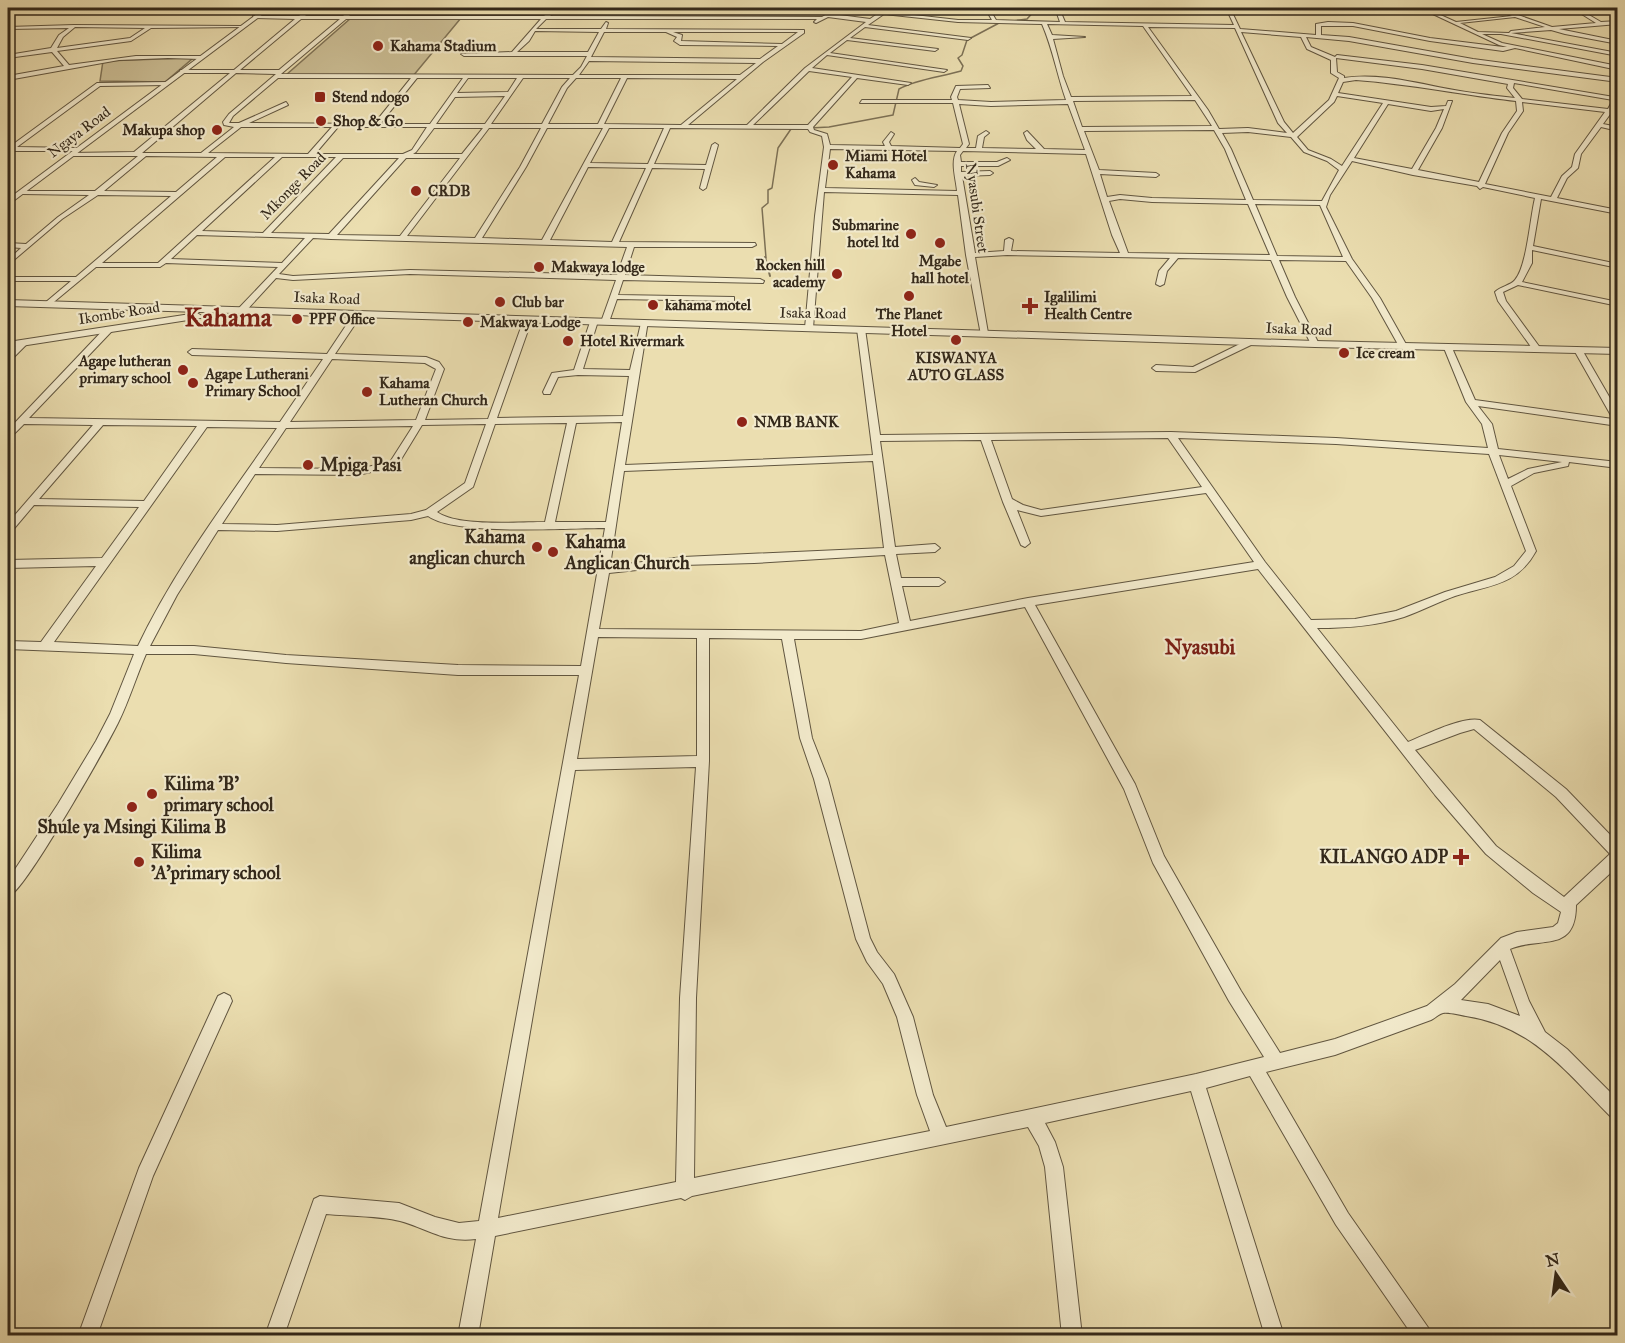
<svg xmlns="http://www.w3.org/2000/svg" width="1625" height="1343" viewBox="0 0 1625 1343" font-family="'IM FELL Great Primer',serif">
<rect width="100%" height="100%" fill="#ebdeb0"/>
<filter id="stains"><feTurbulence type="fractalNoise" baseFrequency=".00333" numOctaves="4"/><feColorMatrix values="0 0 0 0 .2 0 0 0 0 .09 0 0 0 0 .02 0 0 0 .5 -.17"/></filter>
<radialGradient id="worn" r=".72"><stop offset=".6" stop-color="#630" stop-opacity="0"/><stop offset="1" stop-color="#630" stop-opacity=".3"/></radialGradient>
<!-- green -->
<g fill="#ccbf96" stroke="#807458" stroke-width="1.5">
<polygon points="351,18 461,18 413,76 286,75"/>
<polygon points="188,58 192,59 165,82 100,81 103,61"/>
</g>
<g fill="none" stroke-linecap="round" stroke-linejoin="round">
<!-- stream-far1 -->
<g stroke="#7c7055" stroke-width="1.5">
<polyline points="1013,21 1027,19 1037,8"/>
<path d="M766,258L762,208L768,203V190L772,188L778,148L791,129L829,127L893,115L899,89C917,79 941,77 961,71L963,66L958,58L962,55L967,40L1001,22"/>
</g>
<!-- stream -->
<polyline stroke="#7c7055" stroke-width="2" points="765,257 770,276"/>
<defs>
<g id="minor">
<path d="M309,8H313L305,16H343L353,8H357L349,16H544L555,8H559L550,16L822,17L837,8H841L832,14L870,19L886,8H890L888,12L958,20H992L985,8H989L996,20L1060,22L1055,8H1059L1065,22L1234,25L1226,8H1230L1240,29L1316,35V24L1328,22L1353,23L1430,38L1503,47H1507L1499,45L1420,8H1425L1456,22L1512,16L1493,8H1498L1552,27L1596,23L1572,8H1577L1601,22L1618,21V24L1559,29L1618,41V44L1565,34L1551,30L1511,33L1618,53V56L1501,34H1482L1502,43L1618,66V70L1515,48L1503,51L1430,41L1353,26H1321V35L1349,37L1473,59L1618,78V82L1473,63L1349,41L1306,37L1311,47L1335,57L1337,55L1422,65L1614,97L1618,93L1616,106L1603,124L1618,127V131L1601,127L1581,154L1578,168L1567,178L1557,198L1618,210V214L1541,199L1533,246L1618,264V268L1532,250V263L1522,282L1618,302V306L1518,285L1503,292L1506,301L1541,349L1534,351L1498,301L1495,292C1501,286 1510,286 1515,280C1527,266 1530,218 1535,198L1483,187L1480,189L1477,186L1413,175L1352,161L1330,195L1326,207L1352,259L1380,298L1407,346L1406,348H1400L1372,298L1346,261L1279,260L1295,297L1319,344L1315,347L1311,344L1287,297L1271,260L1178,258L1167,271L1164,284L1160,286L1156,284L1159,271L1170,258L1007,255L975,257L988,333L981,335L966,255L958,195L824,192L813,328L809,330L805,328L815,216L824,147L822,136L810,132L808,129L670,128L654,164L706,165L712,145L715,143L718,145L706,188L703,190L700,188L705,169L652,168L619,242L755,243L756,245L752,247H634L625,275L760,279L764,281L763,283L623,280L618,295L734,297V301H731L617,299L609,322L605,324L601,322L616,280L410,274L293,280L276,278L244,313H241L237,311L238,309L278,267L166,263L160,267H96L49,306H46V302L71,281H8V277H76L171,196L98,195L62,219L8,265V260L21,248L8,247V243L26,244L58,217L89,195L22,194L20,193V191H95L138,156H73L70,154L71,153L134,152L230,73H182L180,70H234L295,19L255,18L253,16H299ZM884,14L958,22L1042,24C1053,49 1057,75 1066,100L991,102L958,100L957,97L960,89L990,88L988,85L956,86L951,97L952,100H862L860,103H953L963,144L960,148L891,146L889,142L894,134L891,132L883,142L885,146L830,145L827,134L814,130L813,127L857,78L908,85L911,83L812,68L827,55L944,72L947,70L830,53L847,40L935,51L938,49L850,38L865,27L968,40L971,38L868,25ZM828,17L866,22L805,68L747,125H688L763,62L804,33V30L606,29L608,23L606,22L601,29H536L546,19H817L814,22L816,23ZM1515,17L1545,27L1511,31L1509,33L1478,32L1460,23ZM301,19H340L279,70H240ZM346,19H541L512,52L461,54L464,56H587L581,67L573,75L281,74ZM1047,24L1143,26L1192,96L1071,97L1063,76L1053,39L1085,37L1052,35ZM1148,27L1235,28L1278,123L1287,133L1248,128L1219,129L1208,110ZM535,31L599,32L588,52H517L529,41ZM604,32H666L677,37L674,41L680,45L778,46L760,59L591,57ZM673,32H798L782,44L681,41L682,35ZM1241,32L1301,37L1307,49L1331,60V73L1339,78L1329,100L1293,133L1284,122ZM1336,58L1422,69L1508,84L1507,88L1515,98C1497,96 1478,94 1460,91C1422,85 1382,72 1344,78V76L1337,72ZM589,61L756,63L740,75H579ZM809,71L852,77L808,125H753ZM236,73L276,74L229,114L223,122L224,125L234,127L201,153H142ZM278,78H411L374,124L249,123L288,105L286,102L239,123H229L233,116ZM417,78H463L430,124H380ZM468,78H517L508,92L457,93ZM523,78H570L562,87L542,124H491ZM576,78H621L598,124H548L567,88ZM627,78L737,79L681,125L604,124ZM1356,80C1410,84 1463,95 1516,101L1517,111L1502,133L1479,182L1418,170L1442,128L1452,101H1448L1446,106L1431,107L1338,93L1343,82ZM1514,83L1613,100L1608,109L1522,99L1513,88ZM505,96L485,124H436L455,97ZM1337,96L1383,103L1342,166L1331,159L1308,150L1297,137L1334,102ZM1195,100L1212,126L1082,127L1073,101ZM1522,102L1605,112L1575,154L1572,167L1562,176L1551,197L1485,184L1508,133L1523,111ZM959,104L991,106L1068,104L1085,150L1044,149L1027,131L1024,133L1027,140L1036,149L982,148L984,137L989,133L986,131L978,136L976,148H966L969,144ZM1388,104L1431,111L1444,109L1436,128L1412,169L1354,158ZM241,127H332L308,154L208,153ZM338,127H427L412,150L403,154H315ZM434,128H483L462,154H413L416,152ZM489,128H541L520,167L475,238L407,236ZM547,128H603L542,240L482,238L526,167ZM609,128H664L648,164L590,163ZM1214,130L1225,149L1246,200L1152,198L1120,195L1107,197L1100,174L1156,177L1159,175L1156,173L1099,170L1084,131ZM1248,132L1291,137L1304,152L1327,161L1339,170L1322,201L1253,200L1231,149L1222,133ZM830,149L957,151C950,161 956,179 957,191L825,188ZM963,151L1086,154L1112,235L1120,253L1011,251L1013,240L1009,238L1005,240L1004,251L975,253L962,176L990,175L993,173L990,171L961,172V166H998L1010,160L1007,158L997,162H961L960,155ZM146,156L217,157L176,192L104,191ZM225,157H275L158,263H102ZM282,157H336L263,233L202,231ZM343,158H399L329,234L271,233ZM406,158H460L400,236L337,235ZM588,167L646,168L612,242L550,240ZM1120,199L1152,202L1248,204L1270,255L1128,253L1109,201ZM1255,204L1320,205L1343,257L1277,256ZM197,235L305,238L282,263L171,259ZM313,238L331,239L627,247L617,275L410,270L293,276L279,274Z"/>
<polygon points="1614,8 1618,8 1618,10"/>
<path d="M74,25L241,26L243,27L151,28L131,41L57,51L69,65L136,56H202L200,59L168,58L119,60L8,80V76L64,66L52,52L8,58V55L51,48L59,35L69,28L8,29V27ZM75,27L145,28L130,38L57,48L63,37Z"/>
<polygon points="168,82 166,85 100,86 17,147 78,148 80,149 80,151 12,151 8,153 8,148 97,83"/>
<polygon points="915,178 919,182 937,185 934,187 915,185 912,180"/>
<path d="M355,312L362,314L335,354L426,357L439,362L444,369L425,420L488,419L524,319L528,317L532,319L497,418L623,416L629,376L578,375L558,377L550,394H544L543,392L552,373L574,370L591,319L598,321L583,369L630,370L641,323L648,321L625,465L873,455L857,329L861,327L865,329L880,435L1171,432L1336,438L1488,448L1482,424L1466,402L1444,348L1445,346L1452,348L1475,400L1613,419L1574,350L1581,348L1618,412V426L1478,406L1492,424L1498,449L1618,462V468L1569,462L1568,466L1534,473L1511,486L1536,551C1517,586 1489,585 1455,596C1438,602 1421,611 1404,617C1376,626 1347,628 1317,628L1408,742C1425,735 1463,716 1480,720L1566,789L1618,843V866L1576,905C1576,954 1540,936 1510,949L1529,1001L1545,1032L1567,1049L1618,1100V1120L1612,1118C1567,1073 1533,1026 1466,1016C1460,1015 1449,1012 1443,1013C1439,1014 1435,1018 1431,1020L1335,1055L1266,1072L1348,1213L1434,1336H1413L1336,1225L1250,1076L1206,1088L1284,1336H1265L1191,1091L1045,1123L1055,1142L1063,1167L1082,1336H1062L1045,1167L1039,1146L1028,1127L692,1196L685,1200L681,1198L495,1236L478,1336H458L476,1239C444,1243 429,1229 400,1221C380,1216 348,1216 326,1214L284,1336H265L314,1199L320,1196L399,1203L435,1217L459,1223L479,1221L579,675H458L286,663L194,654H146C136,677 129,701 118,723C106,747 24,893 8,897V880L58,804L96,741L110,714L134,654L8,649V641L41,642L96,566L8,568V560L102,558L139,507L34,505L12,531L8,532V523L93,425L24,424L11,437L8,438V430L106,327H112V331L29,418L280,422L323,359L192,355L188,352L192,349L327,354ZM332,359L425,363L436,369L416,420L290,422ZM622,422L606,522H555L576,423ZM567,423L545,522C519,522 457,527 437,512L473,487L495,424ZM486,424L465,483L426,510L411,514L277,525L222,524L255,474L358,475L397,466L422,425ZM103,425L197,426L144,501L39,499ZM413,426L390,462L358,469L259,468L286,428ZM207,427L277,428C229,498 175,568 138,646L54,642ZM1168,438L1202,487L1041,510L1023,505L1012,499L991,440ZM1178,438L1336,444L1489,454L1526,551L1514,566L1495,577L1445,592L1396,611L1355,619L1311,620L1265,562ZM981,440L1003,502L1021,545L1025,547L1030,543L1017,510L1041,516L1206,493L1254,562L1028,598L910,621L902,586H939L945,582L939,578H901L896,554L935,552L940,548L935,544L895,547L880,441ZM1499,455L1562,462L1528,469L1508,479ZM873,461L884,548L683,557L610,566L624,471ZM428,516C455,536 568,528 605,528L581,666L458,665L286,655L194,646H150L177,595L218,530L277,531L411,520ZM885,555L899,623L861,631L599,629L609,573L683,565L754,563ZM1258,569L1435,795L1486,854L1533,893L1561,912L1558,923L1553,927L1517,932L1501,938L1455,984L1427,1006L1335,1039L1280,1053L1241,991L1164,856L1135,784L1035,605ZM1025,607L1124,789L1153,863L1229,1001L1264,1057L1196,1074L946,1127L933,1095L913,1017L894,974L877,952L870,938L828,779L812,738L794,639H861ZM598,637L697,638V756L577,759ZM709,638L782,639L800,738L814,779L856,939L867,962L883,984L897,1017L917,1095L930,1131L694,1178L696,998L709,761ZM1474,729L1556,797L1610,854L1564,897L1496,846L1415,750L1460,733ZM696,767L680,998L676,1182L498,1218L575,770ZM1500,960L1520,1016L1488,1004L1461,1000Z"/>
<polygon points="1250,339 1254,342 1253,344 1195,372 1156,371 1152,368 1156,365 1193,367"/>
<polygon points="22,340 29,342 11,360 8,360 8,354"/>
<polygon points="224,993 230,996 232,1001 153,1176 97,1336 78,1336 139,1168 218,996"/>
</g>
<g id="tertiary">
<polygon points="265,8 271,8 8,205 8,199"/>
<polygon points="8,300 1315,341 1618,348 1618,354 1315,347 8,306"/>
<polygon points="197,313 202,316 201,318 8,348 8,342"/>
</g>
</defs>
<!-- minor casing -->
<use href="#minor" stroke="#615640" stroke-width="2"/>
<!-- tertiary casing -->
<use href="#tertiary" stroke="#615640" stroke-width="2"/>
<!-- minor -->
<use href="#minor" fill="#f2eacc" fill-rule="evenodd"/>
<!-- tertiary -->
<use href="#tertiary" fill="#f2eacc" fill-rule="evenodd"/>
</g>
<!-- markers -->
<g fill="#8f2418" stroke="#f2eacc" stroke-width="2">
<circle cx="378" cy="46" r="6"/>
<rect x="314" y="91" width="12" height="12" rx="3"/>
<circle cx="321" cy="121" r="6"/>
<circle cx="217" cy="130" r="6"/>
<circle cx="833" cy="165" r="6"/>
<circle cx="416" cy="191" r="6"/>
<circle cx="911" cy="234" r="6"/>
<circle cx="940" cy="243" r="6"/>
<circle cx="539" cy="267" r="6"/>
<circle cx="837" cy="274" r="6"/>
<circle cx="909" cy="296" r="6"/>
<circle cx="500" cy="302" r="6"/>
<circle cx="653" cy="305" r="6"/>
<path d="M1027 297h6v6h6v6h-6v6h-6v-6h-6v-6h6z"/>
<circle cx="297" cy="319" r="6"/>
<circle cx="468" cy="322" r="6"/>
<circle cx="956" cy="340" r="6"/>
<circle cx="568" cy="341" r="6"/>
<circle cx="1344" cy="353" r="6"/>
<circle cx="183" cy="370" r="6"/>
<circle cx="193" cy="383" r="6"/>
<circle cx="367" cy="392" r="6"/>
<circle cx="742" cy="422" r="6"/>
<circle cx="308" cy="465" r="6"/>
<circle cx="537" cy="547" r="6"/>
<circle cx="553" cy="552" r="6"/>
<circle cx="152" cy="794" r="6"/>
<circle cx="132" cy="807" r="6"/>
<path d="M1458 848h6v6h6v6h-6v6h-6v-6h-6v-6h6z"/>
<circle cx="139" cy="862" r="6"/>
</g>
<g text-anchor="middle" stroke-width="4.5" stroke-linejoin="round" paint-order="stroke">
<!-- far-poi labels -->
<g font-size="15" font-weight="bold" fill="#33281a" stroke="#f2eacc" text-anchor="start">
<text x="390" y="51">Kahama Stadium</text>
<text x="332" y="102">Stend ndogo</text>
<text x="333" y="126">Shop &amp; Go</text>
<text x="205" y="135" text-anchor="end">Makupa shop</text>
<text x="845" y="161">Miami Hotel<tspan x="845" dy="17">Kahama</tspan></text>
<text x="428" y="196">CRDB</text>
<text x="899" y="230" text-anchor="end">Submarine<tspan x="899" dy="17">hotel ltd</tspan></text>
<text x="940" y="266" text-anchor="middle">Mgabe<tspan x="940" dy="17">hall hotel</tspan></text>
<text x="825" y="270" text-anchor="end">Rocken hill<tspan x="825" dy="17">academy</tspan></text>
<text x="551" y="272">Makwaya lodge</text>
<text x="1044" y="302">Igalilimi<tspan x="1044" dy="17">Health Centre</tspan></text>
<text x="512" y="307">Club bar</text>
<text x="665" y="310">kahama motel</text>
<text x="909" y="319" text-anchor="middle">The Planet<tspan x="909" dy="17">Hotel</tspan></text>
<text x="309" y="324">PPF Office</text>
<text x="480" y="327">Makwaya Lodge</text>
<text x="580" y="346">Hotel Rivermark</text>
<text x="1356" y="358">Ice cream</text>
<text x="956" y="363" text-anchor="middle">KISWANYA<tspan x="956" dy="17">AUTO GLASS</tspan></text>
<text x="171" y="366" text-anchor="end">Agape lutheran<tspan x="171" dy="17">primary school</tspan></text>
<text x="205" y="379">Agape Lutherani<tspan x="205" dy="17">Primary School</tspan></text>
<text x="379" y="388">Kahama<tspan x="379" dy="17">Lutheran Church</tspan></text>
<text x="754" y="427">NMB BANK</text>
</g>
<!-- far-street labels -->
<g font-size="15" fill="#33281a" stroke="#f2eacc">
<text transform="translate(79 132) rotate(-37)" y="5">Ngaya Road</text>
<text transform="translate(293 186) rotate(-46)" y="5">Mkonge Road</text>
<text transform="translate(977 208) rotate(82)" y="5">Nyasubi Street</text>
<text transform="translate(327 298) rotate(2)" y="5">Isaka Road</text>
<text transform="translate(119 313) rotate(-9)" y="5">Ikombe Road</text>
<text transform="translate(813 313) rotate(1)" y="5">Isaka Road</text>
<text transform="translate(1299 329) rotate(2)" y="5">Isaka Road</text>
</g>
<!-- poi labels -->
<g font-size="18" font-weight="bold" fill="#33281a" stroke="#f2eacc" text-anchor="start">
<text x="320" y="471">Mpiga Pasi</text>
<text x="525" y="543" text-anchor="end">Kahama<tspan x="525" dy="21">anglican church</tspan></text>
<text x="565" y="548">Kahama<tspan x="565" dy="21">Anglican Church</tspan></text>
<text x="164" y="790">Kilima 'B'<tspan x="164" dy="21">primary school</tspan></text>
<text x="132" y="833" text-anchor="middle">Shule ya Msingi Kilima B</text>
<text x="151" y="858">Kilima<tspan x="151" dy="21">'A'primary school</tspan></text>
<text x="1448" y="863" text-anchor="end">KILANGO ADP</text>
</g>
<!-- quarter labels -->
<g font-size="21" font-weight="bold" fill="#7a1f14" stroke="#f2eacc">
<text x="1200" y="654">Nyasubi</text>
</g>
<!-- far-town labels -->
<g font-size="26" font-weight="bold" fill="#7a1f14" stroke="#f2eacc">
<text x="228" y="326">Kahama</text>
</g>
</g>
<!-- margin -->
<rect width="1625" height="1343" fill="none" stroke="#ebdeb0" stroke-width="30"/>
<rect x="9" y="9" width="1607" height="1325" fill="none" stroke="#33281a" stroke-width="3"/>
<rect x="15" y="15" width="1595" height="1313" fill="none" stroke="#33281a" stroke-width="1.5"/>
<!-- north arrow -->
<g transform="translate(1556 1274) rotate(347)" stroke="#f2eacc" stroke-width="4.5" paint-order="stroke">
<path d="M0-4.5L10 22L0 15L-10 22Z" fill="#33281a"/>
<text y="-9" font-size="16" font-weight="bold" text-anchor="middle" fill="#33281a">N</text>
</g>
<rect width="100%" height="100%" filter="url(#stains)"/>
<rect width="100%" height="100%" fill="url(#worn)"/>
</svg>
